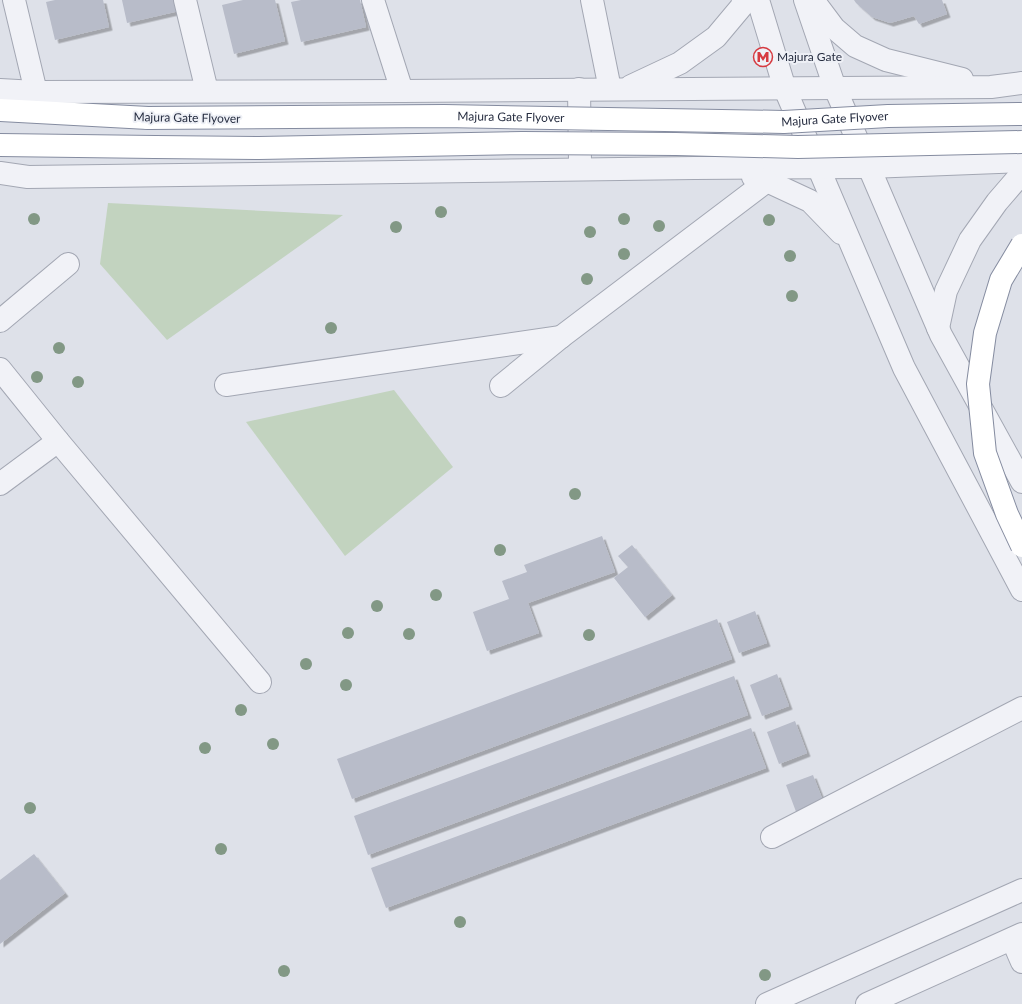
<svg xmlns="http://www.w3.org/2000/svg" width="1022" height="1004" viewBox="0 0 1022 1004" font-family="Lato,sans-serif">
<defs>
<filter id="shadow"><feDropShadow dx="3.5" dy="3.5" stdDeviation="0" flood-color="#0004"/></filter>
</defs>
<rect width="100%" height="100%" fill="#dee1e9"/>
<!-- green -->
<g fill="#c2d3bf">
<polygon points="108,203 343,215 167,340 100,264"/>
<polygon points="394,390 453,467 345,556 246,422"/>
</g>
<!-- building -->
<g fill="#b8bcc9" filter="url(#shadow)">
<polygon points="55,0 103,0 109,27 55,40 46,2"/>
<polygon points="122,0 177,0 179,11 127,23"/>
<polygon points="243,0 275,0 285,41 234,54 222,5"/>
<polygon points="301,0 360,0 366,27 301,42 291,2"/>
<polygon points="854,0 942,0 947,14 919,24 914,16 890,23 872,17 856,3"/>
<polygon points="602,536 615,572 528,603 539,633 487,651 473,612 509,599 502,581 527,572 524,565"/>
<polygon points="632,545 672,595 645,617 614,578 628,567 618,556"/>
<polygon points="755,611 767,643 739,653 727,622"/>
<polygon points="717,619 732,659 352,799 337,759"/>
<polygon points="777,674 789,706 762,716 750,685"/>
<polygon points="734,676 748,715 368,855 354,816"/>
<polygon points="795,721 807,753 779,764 767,732"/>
<polygon points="751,728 766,768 386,908 371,868"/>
<polygon points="813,775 825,806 798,817 786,785"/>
<polygon points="34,854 65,893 0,944 0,880"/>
</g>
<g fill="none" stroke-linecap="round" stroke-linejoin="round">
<defs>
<g id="minor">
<polyline points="14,0 36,92"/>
<polyline points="185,0 207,91"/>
<polyline points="373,0 402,91"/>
<polyline points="592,0 610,89"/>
<polyline points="758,0 785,89 904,368 1022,590"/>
<polyline points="805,0 835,88 941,335 1022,482"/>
<polyline points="813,0 834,28 855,46 886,60 962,79"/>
<polyline points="631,86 680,63 716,37 742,6 743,0"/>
<polyline points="579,89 580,162"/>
<polyline points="0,90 36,92 402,91 991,87 1022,83"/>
<polyline points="0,173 28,177 694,168 869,167 1022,161"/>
<polyline points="753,177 767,181 810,201 841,233"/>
<polyline points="0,321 68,264"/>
<polyline points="938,328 946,291 970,240 997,202 1022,173"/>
<polyline points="0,369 58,441 260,682"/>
<polyline points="226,385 561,337"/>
<polyline points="501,386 561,337 767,181"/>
<polyline points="0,484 58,441"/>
<polyline points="772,837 1022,708"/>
<polyline points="1012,939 1022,962"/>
<polyline points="767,1004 1022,890"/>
<polyline points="867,1004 1022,934"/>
</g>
<g id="highway">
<polyline points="0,110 148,118"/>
<polyline points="0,145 155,147"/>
</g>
</defs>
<!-- minor casing -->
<use href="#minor" stroke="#a3a7b3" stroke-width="24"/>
<!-- highway casing -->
<use href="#highway" stroke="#858ca0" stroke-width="24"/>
<!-- minor -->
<use href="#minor" stroke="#f1f2f7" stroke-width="22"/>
<!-- highway -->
<use href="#highway" stroke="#fff" stroke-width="22"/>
<defs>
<g id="highway-bridge">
<path id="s1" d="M148,118L444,116L784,122L888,116L1022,114"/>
<polyline points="155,147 259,148 522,143 676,144 798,147 1022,142"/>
<polyline points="1022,245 1001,280 985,333 978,384 985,453 1007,514 1022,546"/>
</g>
</defs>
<!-- highway-bridge casing -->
<use href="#highway-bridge" stroke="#858ca0" stroke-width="24" stroke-linecap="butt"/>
<!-- highway-bridge -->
<use href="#highway-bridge" stroke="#fff" stroke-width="22"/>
</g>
<!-- trees -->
<g fill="#829885">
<circle cx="441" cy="212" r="6"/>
<circle cx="34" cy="219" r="6"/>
<circle cx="624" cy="219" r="6"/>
<circle cx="769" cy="220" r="6"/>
<circle cx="659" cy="226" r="6"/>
<circle cx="396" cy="227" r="6"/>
<circle cx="590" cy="232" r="6"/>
<circle cx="624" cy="254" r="6"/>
<circle cx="790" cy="256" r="6"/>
<circle cx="587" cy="279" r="6"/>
<circle cx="792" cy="296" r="6"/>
<circle cx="331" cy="328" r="6"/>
<circle cx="59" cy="348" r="6"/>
<circle cx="37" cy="377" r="6"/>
<circle cx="78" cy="382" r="6"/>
<circle cx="575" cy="494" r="6"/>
<circle cx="500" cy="550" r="6"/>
<circle cx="436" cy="595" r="6"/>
<circle cx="377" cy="606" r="6"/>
<circle cx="348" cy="633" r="6"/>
<circle cx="409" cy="634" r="6"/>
<circle cx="589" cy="635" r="6"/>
<circle cx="306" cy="664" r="6"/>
<circle cx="346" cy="685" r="6"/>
<circle cx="241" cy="710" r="6"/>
<circle cx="273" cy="744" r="6"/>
<circle cx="205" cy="748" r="6"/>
<circle cx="30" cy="808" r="6"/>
<circle cx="221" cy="849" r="6"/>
<circle cx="460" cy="922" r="6"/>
<circle cx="284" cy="971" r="6"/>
<circle cx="765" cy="975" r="6"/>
</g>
<!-- icons -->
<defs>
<symbol id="metro-ring" viewBox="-11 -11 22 22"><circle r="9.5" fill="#eef0f6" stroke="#d63a41" stroke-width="1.5"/><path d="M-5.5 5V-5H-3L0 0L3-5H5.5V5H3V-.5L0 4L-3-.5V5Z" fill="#d63a41"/></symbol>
</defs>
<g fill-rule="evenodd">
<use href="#metro-ring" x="752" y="46" width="22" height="22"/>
</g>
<g text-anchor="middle" stroke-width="4" stroke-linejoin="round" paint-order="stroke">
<!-- poi labels -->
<g font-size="12" fill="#262d40" stroke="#eef0f6" text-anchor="start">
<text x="777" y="61">Majura Gate</text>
</g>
<!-- street labels -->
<g font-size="12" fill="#262d40" stroke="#eef0f6">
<text dy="4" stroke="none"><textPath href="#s1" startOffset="363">Majura Gate Flyover</textPath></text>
<text transform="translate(187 118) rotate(1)" y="4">Majura Gate Flyover</text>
<text dy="4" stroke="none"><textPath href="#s1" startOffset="687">Majura Gate Flyover</textPath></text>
</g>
</g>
</svg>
